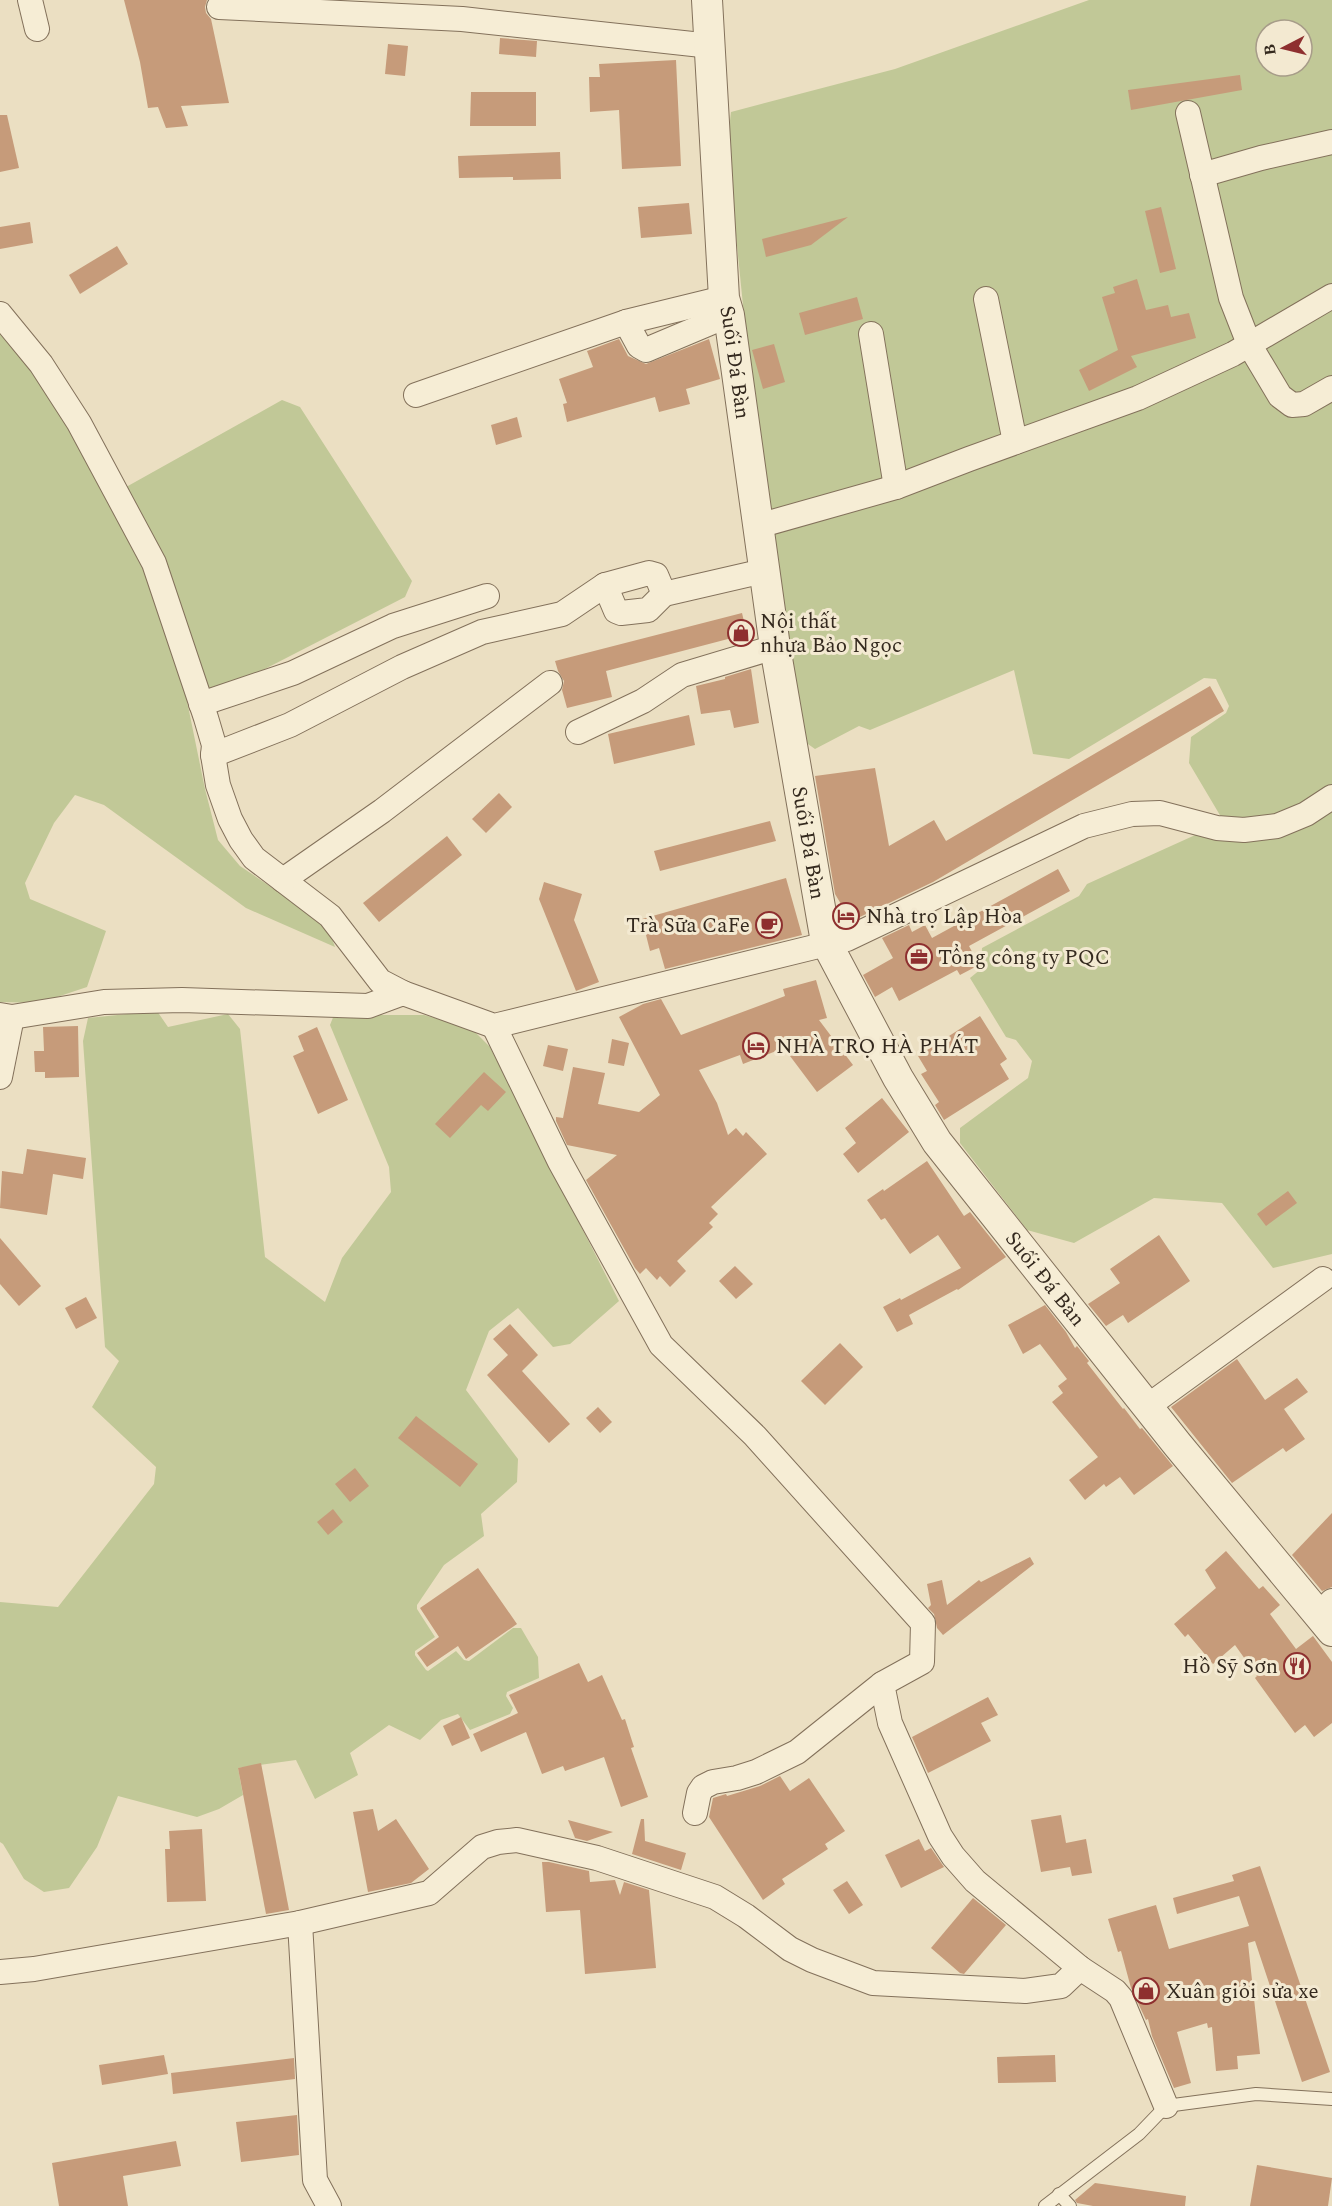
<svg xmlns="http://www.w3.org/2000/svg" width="1332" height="2206" viewBox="0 0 1332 2206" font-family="Spectral,serif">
<rect width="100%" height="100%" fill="#ebdfc2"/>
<!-- green -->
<g fill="#c1c897" fill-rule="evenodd">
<path d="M1089,0H1332V1254L1273,1268L1222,1203L1154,1198L1074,1243L1027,1230L960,1143V1128L1028,1078L1032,1061L1016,1040L1006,1037L970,978L981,969L982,948L1079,896L1087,884L1224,822L1189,763L1191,737L1226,713L1229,706L1216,679L1204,678L1069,759L1033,754L1014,670L870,730L859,726L815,749L798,737L748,355L727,146L731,112L895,69ZM1266,30H1302V66H1266Z"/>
<polygon points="0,331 19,351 91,461 101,490 110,496 282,400 300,407 412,581 405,597 257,673 187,701 205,789 218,840 240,866 327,925 335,947 246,908 104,805 75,795 54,823 25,883 30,899 106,931 87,987 39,1003 0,1002"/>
<polygon points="157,1011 168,1027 228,1014 240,1029 265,1257 325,1302 342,1258 391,1192 389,1167 330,1025 334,1015 424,1015 471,1028 490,1047 619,1301 570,1344 553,1347 518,1308 489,1331 466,1390 518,1459 517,1482 481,1514 484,1536 444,1565 417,1605 417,1609 435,1637 415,1651 415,1655 426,1670 428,1671 456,1651 464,1660 469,1661 513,1628 521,1628 538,1657 539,1678 507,1692 506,1696 513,1708 510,1714 470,1730 458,1714 441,1720 420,1740 389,1725 350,1753 358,1775 315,1799 296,1760 238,1768 243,1795 219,1809 197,1817 118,1796 97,1847 69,1888 44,1892 24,1879 3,1844 0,1842 0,1602 58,1607 154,1484 156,1467 92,1407 119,1361 105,1347 83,1041 88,1018"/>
</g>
<!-- building -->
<g fill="#c69b7a">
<polygon points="124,0 207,0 205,7 206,13 211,19 229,103 181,106 188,126 166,128 158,107 148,108 140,62"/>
<polygon points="500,38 537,41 536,57 499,54"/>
<polygon points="388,44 408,46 405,76 385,74"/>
<polygon points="676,60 681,166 622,169 619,110 590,112 589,77 600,77 599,64"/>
<polygon points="1240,75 1242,90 1131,110 1128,90"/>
<polygon points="471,92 536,92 536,126 470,126"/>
<polygon points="0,115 7,115 19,168 0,172"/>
<polygon points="560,152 561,179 513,180 513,177 459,178 458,156"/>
<polygon points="689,203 692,234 641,238 638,207"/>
<polygon points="1161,207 1176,269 1160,273 1145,211"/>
<polygon points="848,217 811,245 766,257 762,239"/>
<polygon points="30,222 33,243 0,249 0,227"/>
<polygon points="117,246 128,264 80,294 69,275"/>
<polygon points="1137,279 1146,310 1168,305 1171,317 1189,313 1196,338 1131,356 1137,367 1089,391 1079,370 1118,350 1102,297 1115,293 1113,287"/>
<polygon points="857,297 863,319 805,335 799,313"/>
<polygon points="619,339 628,356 646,364 709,339 720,379 686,389 690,404 659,412 655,397 567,422 563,404 567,403 559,379 593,367 587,351"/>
<polygon points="774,344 785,382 763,389 752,350"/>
<polygon points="517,417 522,437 496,445 491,425"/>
<polygon points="742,613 747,634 606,671 612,697 567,708 562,690 564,681 558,671 555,661"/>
<polygon points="751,669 759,723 734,728 730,710 701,714 696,686 725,679 725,677"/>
<polygon points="1210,686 1224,711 933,882 841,926 837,906 841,904 835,894 815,776 875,768 889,846 934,820 946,841"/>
<polygon points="689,715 695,745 614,764 608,734"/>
<polygon points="499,793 512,807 486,833 472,819"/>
<polygon points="770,821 776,841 660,871 654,851"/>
<polygon points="447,836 462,855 379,922 363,903"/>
<polygon points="1058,869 1070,891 969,946 979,965 960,975 957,970 899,1001 892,987 875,997 863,975 893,958 882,938 909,925 912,932 925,925 932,938"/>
<polygon points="786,878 802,935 665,969 659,948 650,951 642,919"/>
<polygon points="544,882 582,894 574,920 599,982 576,991 539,899"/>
<polygon points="816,980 827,1018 819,1020 853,1065 817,1092 784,1048 743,1064 740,1055 699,1070 717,1103 728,1135 736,1128 743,1136 746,1132 767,1154 711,1207 718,1214 709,1223 713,1227 677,1261 686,1271 670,1287 660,1276 657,1280 646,1268 640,1274 635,1268 586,1180 617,1155 567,1145 556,1121 556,1117 563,1118 573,1067 605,1073 598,1104 639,1112 660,1095 619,1017 643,1004 661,999 681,1035 785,996 783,989"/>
<polygon points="980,1016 1007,1059 1000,1064 1009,1079 944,1120 935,1105 939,1102 921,1074 927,1071 918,1056"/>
<polygon points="78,1026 79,1077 45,1078 45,1072 35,1072 34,1051 44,1051 43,1027"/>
<polygon points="317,1027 348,1100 318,1114 293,1056 304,1051 298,1036"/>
<polygon points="612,1039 629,1043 624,1066 608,1063"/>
<polygon points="548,1045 568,1049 563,1071 543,1066"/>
<polygon points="484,1072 506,1092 488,1111 481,1105 450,1138 435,1124"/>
<polygon points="882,1098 909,1132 858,1173 843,1154 856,1143 845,1128"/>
<polygon points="27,1149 86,1158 83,1179 53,1174 47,1215 0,1208 2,1171 23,1174"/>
<polygon points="927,1161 964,1216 970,1212 1006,1257 958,1290 957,1289 909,1315 913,1324 897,1332 883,1307 900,1298 901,1300 961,1268 938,1235 910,1254 885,1218 881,1220 867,1200 883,1189 884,1191"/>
<polygon points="1288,1191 1297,1203 1266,1226 1257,1214"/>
<polygon points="1159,1235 1190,1281 1128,1323 1123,1315 1106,1326 1088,1304 1120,1283 1110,1269"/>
<polygon points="0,1238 41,1286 19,1306 0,1284"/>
<polygon points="735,1266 753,1284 736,1299 719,1281"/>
<polygon points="86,1297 97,1318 76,1329 65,1308"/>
<polygon points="1045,1305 1066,1332 1075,1348 1077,1346 1089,1361 1087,1363 1123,1409 1124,1408 1140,1429 1142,1428 1173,1466 1134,1495 1120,1477 1106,1487 1104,1484 1085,1500 1069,1480 1098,1457 1052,1402 1063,1393 1058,1386 1067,1379 1040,1344 1023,1354 1008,1325"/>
<polygon points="510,1324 538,1355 522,1371 570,1424 549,1443 487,1375 508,1355 493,1339"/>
<polygon points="840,1343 863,1367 825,1405 801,1381"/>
<polygon points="1237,1359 1265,1400 1297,1378 1308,1392 1284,1409 1305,1439 1286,1452 1283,1448 1232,1483 1171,1407"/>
<polygon points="598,1407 612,1422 600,1433 586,1418"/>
<polygon points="416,1416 478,1464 460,1487 398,1438"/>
<polygon points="355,1468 369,1486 350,1502 335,1484"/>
<polygon points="333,1509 343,1522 328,1535 317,1522"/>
<polygon points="1332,1513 1332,1587 1322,1591 1292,1555"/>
<polygon points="1226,1551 1259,1589 1263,1586 1280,1605 1270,1614 1296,1649 1313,1636 1332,1662 1332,1723 1314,1737 1305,1725 1295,1733 1255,1678 1257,1676 1235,1645 1213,1664 1188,1634 1185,1637 1174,1624 1216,1588 1205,1570"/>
<polygon points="1030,1557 1034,1564 943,1635 937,1628 934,1614 928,1608 931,1605 927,1584 942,1580 947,1605 979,1580 981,1582"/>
<polygon points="478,1568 517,1624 466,1659 458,1646 427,1667 417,1653 439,1637 420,1608"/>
<polygon points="579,1663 588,1682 602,1675 622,1720 625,1719 634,1747 631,1748 648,1797 621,1807 604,1757 565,1771 563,1766 542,1774 526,1732 481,1752 473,1734 518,1713 509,1695"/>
<polygon points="988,1697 998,1715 981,1723 991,1741 928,1773 912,1737"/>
<polygon points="461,1717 470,1738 452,1746 443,1726"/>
<polygon points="261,1763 289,1910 266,1914 238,1768"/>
<polygon points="780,1776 790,1791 809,1778 845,1831 825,1844 828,1849 782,1879 785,1884 763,1900 709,1817 713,1798 726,1794 727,1796 760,1786"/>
<polygon points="373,1809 378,1831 396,1819 429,1869 411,1883 368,1892 353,1812"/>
<polygon points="1061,1815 1066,1843 1086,1839 1092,1873 1072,1876 1070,1867 1041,1872 1031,1820"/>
<polygon points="641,1819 644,1819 645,1841 686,1853 681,1870 632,1854"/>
<polygon points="568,1820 613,1832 587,1841 575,1838"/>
<polygon points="202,1829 206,1901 167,1902 165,1849 170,1849 169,1831"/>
<polygon points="919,1839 925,1851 931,1848 944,1867 901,1888 885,1855"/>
<polygon points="542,1862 549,1862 589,1871 590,1882 615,1880 620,1895 624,1882 649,1890 656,1968 585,1974 580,1910 546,1912"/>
<polygon points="1260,1866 1330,2072 1302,2082 1255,1941 1248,1943 1260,2054 1237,2056 1238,2069 1216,2071 1212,2027 1208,2028 1207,2023 1177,2032 1191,2083 1174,2088 1152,2036 1148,2019 1146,2020 1131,1988 1121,1951 1118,1952 1108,1919 1156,1905 1169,1949 1249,1926 1239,1896 1177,1914 1173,1898 1234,1881 1232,1875"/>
<polygon points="847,1881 863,1905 849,1914 833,1890"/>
<polygon points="973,1898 1006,1925 964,1974 960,1973 931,1948"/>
<polygon points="164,2055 168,2074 102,2085 99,2065"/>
<polygon points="1055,2055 1056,2082 998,2083 997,2057"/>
<polygon points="294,2058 295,2079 173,2094 171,2073"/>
<polygon points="297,2115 299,2155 241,2162 236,2122"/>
<polygon points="176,2141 181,2166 123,2176 128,2206 59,2206 52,2163"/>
<polygon points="1257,2165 1332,2178 1328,2206 1250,2206"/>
<polygon points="1095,2183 1186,2196 1185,2206 1093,2206 1077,2203 1075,2200"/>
</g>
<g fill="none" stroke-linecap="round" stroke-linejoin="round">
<defs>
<g id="service">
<polyline points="1059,2194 1070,2206"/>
<polyline points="1045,2206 1139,2134 1166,2106 1256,2094 1332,2099"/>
</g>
<g id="minor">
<polyline points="30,0 37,29"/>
<polyline points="219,7 462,19 711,46"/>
<polyline points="1188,113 1231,298 1249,344 1280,396 1292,405 1304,404 1332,388"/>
<polyline points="1202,175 1261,158 1332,142"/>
<polyline points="986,299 1015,442"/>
<polyline points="0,314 41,364 79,423 154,563 206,718 214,745 213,755 218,785 230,819 241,840 254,858 330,916 380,981 403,993"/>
<polyline points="626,322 639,346 646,350 729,315"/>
<polyline points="871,334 896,487"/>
<polyline points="416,395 626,322 724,298"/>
<polyline points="758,526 896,487 969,459 1138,398 1233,354 1332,296"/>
<polyline points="605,585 616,611 621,613 648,610 664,594 764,571"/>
<polyline points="201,704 293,673 393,626 487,596"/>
<polyline points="578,732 643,701 682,675 775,647"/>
<polyline points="213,755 290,725 402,667 482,632 562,614 605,585 649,573 656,575 664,594"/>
<polyline points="283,880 382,811 550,683"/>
<polyline points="0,1015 12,1017 104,1002 182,1000 368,1006 403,993 494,1026 847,939 1084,826 1132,814 1160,813 1217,828 1244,830 1277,826 1306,814 1332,797"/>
<polyline points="494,1026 560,1162 661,1345 755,1436 923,1623 922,1662 882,1684 890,1723 940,1836 953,1856 975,1881 1080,1968 1115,1991 1121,1998 1166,2106"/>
<polyline points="0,1077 12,1017"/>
<polyline points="1148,1406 1323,1279"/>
<polyline points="1319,1614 1332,1601"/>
<polyline points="695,1813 699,1793 703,1787 713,1782 737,1778 756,1772 797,1752 882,1684"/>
<polyline points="300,1923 315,2180 329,2206"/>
<polyline points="0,1972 34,1969 300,1923 429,1893 482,1847 498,1842 517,1840 597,1858 715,1897 746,1916 790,1949 812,1960 873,1983 1025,1991 1061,1986 1080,1968"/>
</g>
<g id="tertiary">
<path id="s1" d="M707,0L724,298L729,315L775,647L826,942L898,1078L937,1142L1177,1444L1332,1631"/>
</g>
</defs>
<!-- service casing -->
<use href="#service" stroke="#83715b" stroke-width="14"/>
<!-- minor casing -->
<use href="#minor" stroke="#83715b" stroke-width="26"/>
<!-- tertiary casing -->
<use href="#tertiary" stroke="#83715b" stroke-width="32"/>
<!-- service -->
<use href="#service" stroke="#f6edd5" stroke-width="12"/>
<!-- minor -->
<use href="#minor" stroke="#f6edd5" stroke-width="24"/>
<!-- tertiary -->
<use href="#tertiary" stroke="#f6edd5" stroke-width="30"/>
</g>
<!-- icons -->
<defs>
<symbol id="shop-ring" viewBox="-11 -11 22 22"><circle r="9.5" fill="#f3e9d1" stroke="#8e2f2f" stroke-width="1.5"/><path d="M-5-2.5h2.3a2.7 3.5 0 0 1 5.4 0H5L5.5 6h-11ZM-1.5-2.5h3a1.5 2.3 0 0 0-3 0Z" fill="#8e2f2f"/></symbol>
<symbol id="hotel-ring" viewBox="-11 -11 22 22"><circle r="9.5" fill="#f3e9d1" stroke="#8e2f2f" stroke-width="1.5"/><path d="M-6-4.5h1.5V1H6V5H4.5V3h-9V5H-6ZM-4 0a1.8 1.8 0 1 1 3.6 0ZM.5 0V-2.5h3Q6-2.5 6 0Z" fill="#8e2f2f"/></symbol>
<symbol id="cafe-ring" viewBox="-11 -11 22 22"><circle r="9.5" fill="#f3e9d1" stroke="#8e2f2f" stroke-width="1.5"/><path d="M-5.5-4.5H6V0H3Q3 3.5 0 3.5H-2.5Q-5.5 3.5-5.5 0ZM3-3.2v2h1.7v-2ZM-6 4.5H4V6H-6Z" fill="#8e2f2f"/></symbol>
<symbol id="office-ring" viewBox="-11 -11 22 22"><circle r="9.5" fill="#f3e9d1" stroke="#8e2f2f" stroke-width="1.5"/><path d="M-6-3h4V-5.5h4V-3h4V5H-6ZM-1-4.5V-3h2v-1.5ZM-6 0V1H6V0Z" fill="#8e2f2f"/></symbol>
<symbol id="restaurant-ring" viewBox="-11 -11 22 22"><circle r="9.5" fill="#f3e9d1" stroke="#8e2f2f" stroke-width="1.5"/><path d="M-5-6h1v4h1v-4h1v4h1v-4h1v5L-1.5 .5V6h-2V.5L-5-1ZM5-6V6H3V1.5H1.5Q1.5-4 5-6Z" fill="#8e2f2f"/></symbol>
</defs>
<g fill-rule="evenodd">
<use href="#shop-ring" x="726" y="618" width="30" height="30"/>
<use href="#hotel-ring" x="831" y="901" width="30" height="30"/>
<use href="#cafe-ring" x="754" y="910" width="30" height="30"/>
<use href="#office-ring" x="904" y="942" width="30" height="30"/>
<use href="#hotel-ring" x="741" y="1031" width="30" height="30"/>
<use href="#restaurant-ring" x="1282" y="1651" width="30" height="30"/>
<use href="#shop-ring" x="1131" y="1976" width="30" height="30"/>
</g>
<g text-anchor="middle" stroke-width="6" stroke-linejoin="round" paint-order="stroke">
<!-- street labels -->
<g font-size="21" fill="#34291e" stroke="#f3e9d1">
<text dy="7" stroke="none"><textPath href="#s1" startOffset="364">Suối Đá Bàn</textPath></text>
<text dy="7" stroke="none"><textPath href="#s1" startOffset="850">Suối Đá Bàn</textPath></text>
<text dy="7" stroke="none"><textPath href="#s1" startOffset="1354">Suối Đá Bàn</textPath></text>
</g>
<!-- poi labels -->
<g font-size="21" fill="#34291e" stroke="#f3e9d1" text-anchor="start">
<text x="760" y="628">Nội thất<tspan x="760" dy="24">nhựa Bảo Ngọc</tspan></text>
<text x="866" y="923">Nhà trọ Lập Hòa</text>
<text x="750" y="932" text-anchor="end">Trà Sữa CaFe</text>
<text x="938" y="964">Tổng công ty PQC</text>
<text x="776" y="1053">NHÀ TRỌ HÀ PHÁT</text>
<text x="1278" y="1673" text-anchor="end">Hồ Sỹ Sơn</text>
<text x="1166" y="1998">Xuân giỏi sửa xe</text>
</g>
</g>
<!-- north arrow -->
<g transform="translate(1284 48) rotate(263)"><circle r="28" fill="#f3e9d1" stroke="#a79c89" stroke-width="1.5"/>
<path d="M0-4.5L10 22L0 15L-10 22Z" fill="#8e2f2f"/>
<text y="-9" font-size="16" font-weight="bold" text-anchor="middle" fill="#34291e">B</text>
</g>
</svg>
